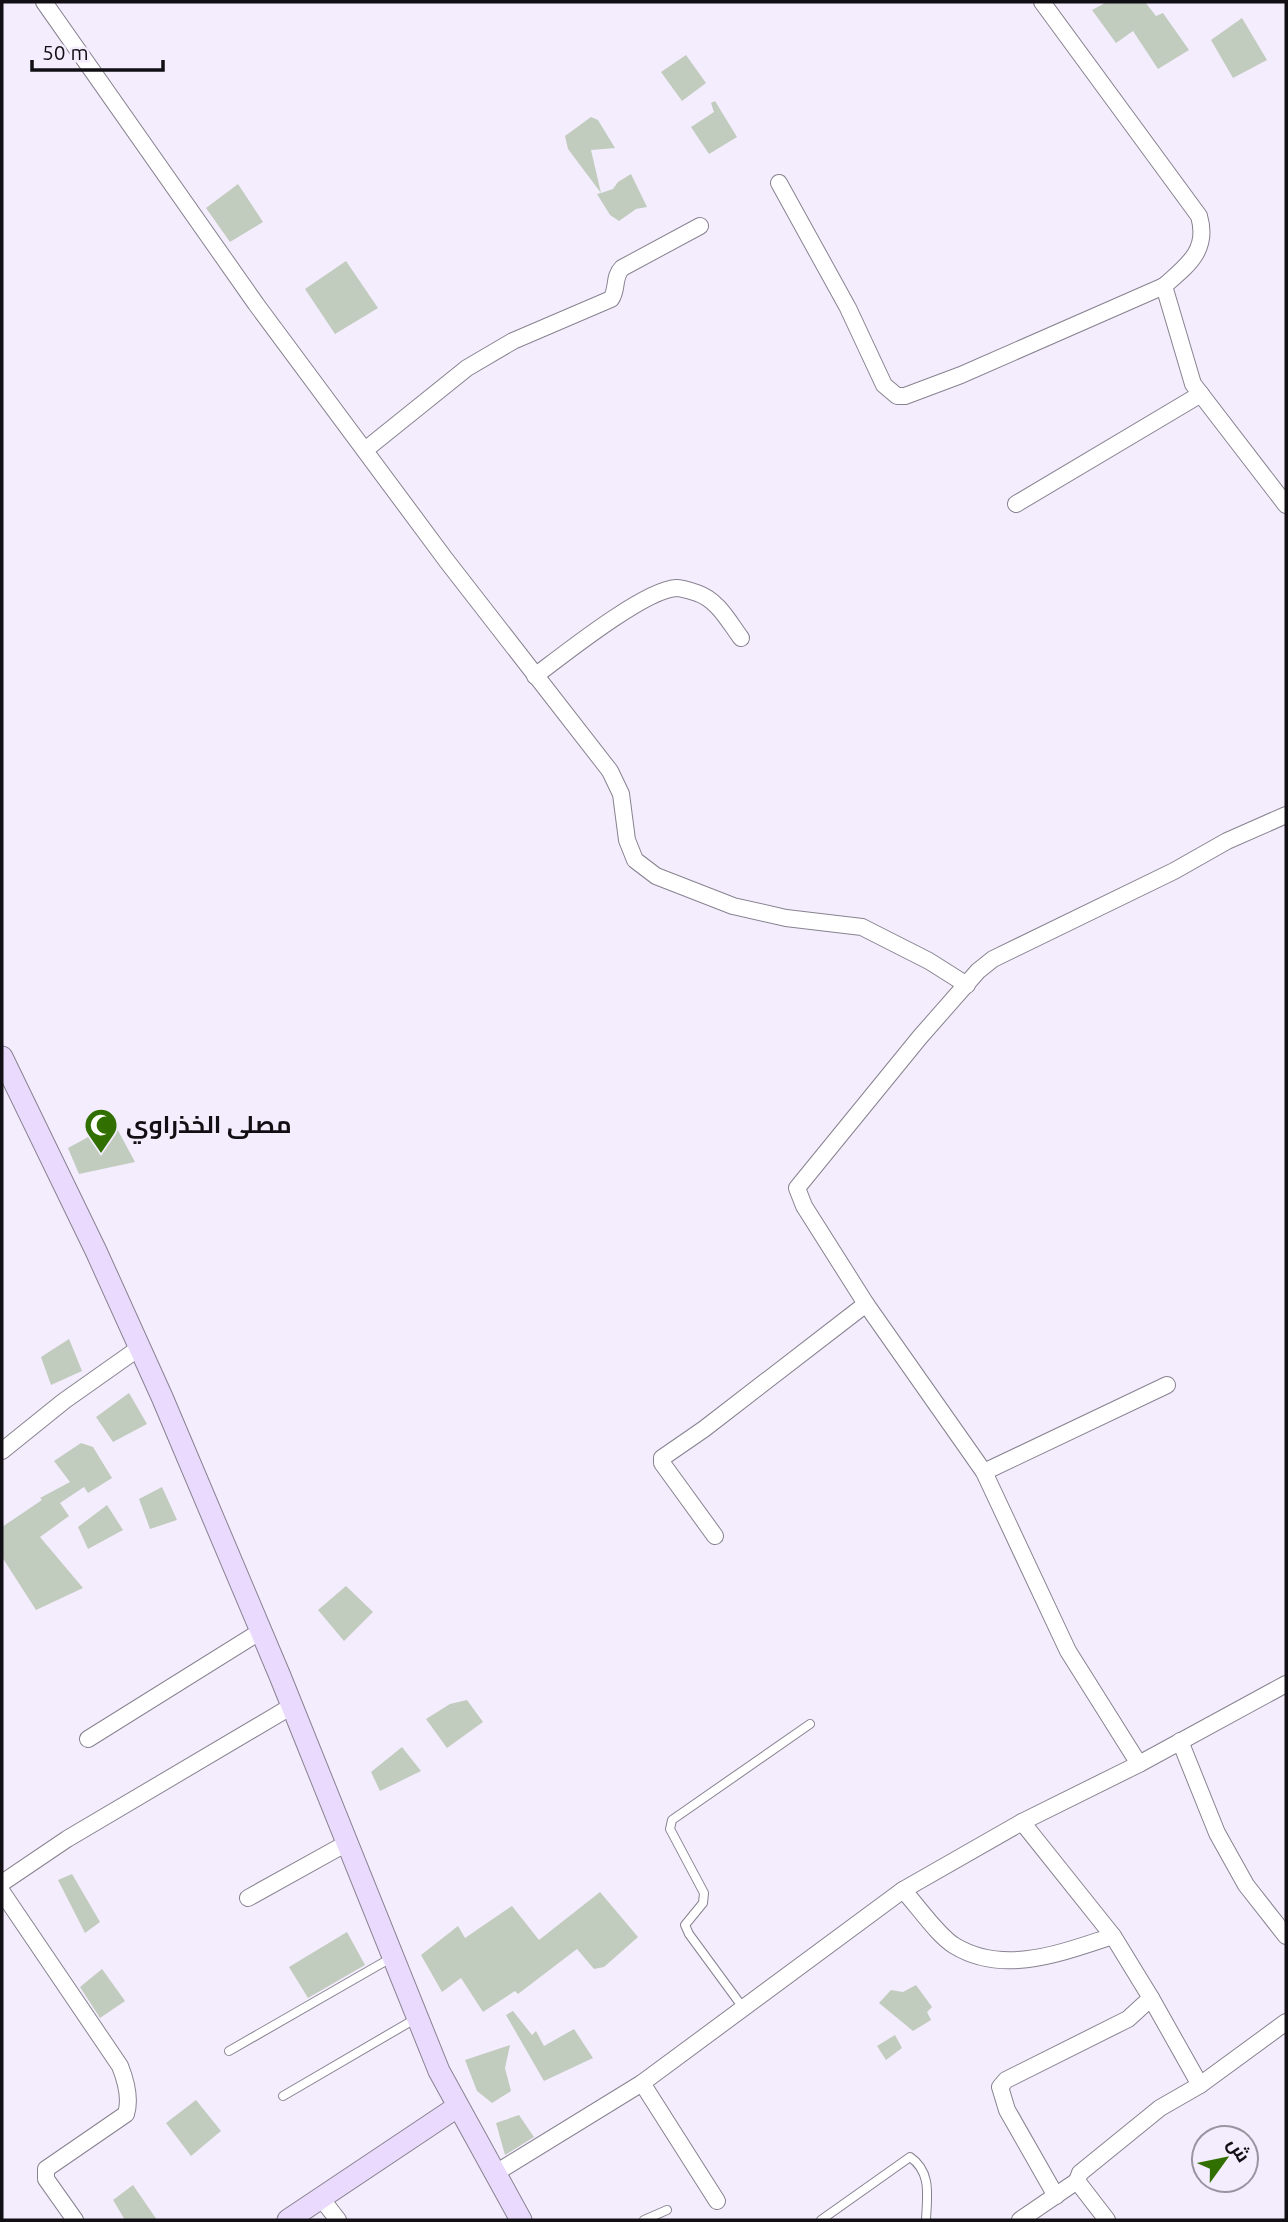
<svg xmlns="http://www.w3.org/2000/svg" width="1288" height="2222" viewBox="0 0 1288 2222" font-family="Ubuntu,Cairo,sans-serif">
<rect width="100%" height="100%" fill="#f3edfd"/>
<!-- building -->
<g fill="#c2ccbe">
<polygon points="1107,2 1145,2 1156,16 1163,13 1189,50 1158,69 1133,31 1116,43 1092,10"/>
<polygon points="1242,18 1267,60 1233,78 1211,40"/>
<polygon points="686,55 706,83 682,101 661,72"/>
<polygon points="715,101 737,137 709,154 691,127 714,112 711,103"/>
<polygon points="591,117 598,120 615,148 591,150 601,193 613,189 618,182 631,174 647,207 636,209 619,221 610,215 597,194 601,193 568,149 565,136"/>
<polygon points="238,184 263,222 230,242 206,208"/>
<polygon points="346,261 378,308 335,334 305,289"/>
<polygon points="114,1123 135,1162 79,1174 68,1148"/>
<polygon points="69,1339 82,1371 51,1385 41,1357"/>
<polygon points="129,1393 147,1424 113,1442 96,1417"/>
<polygon points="81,1443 93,1447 112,1478 88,1493 84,1487 60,1503 69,1516 40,1537 83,1588 36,1610 2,1557 2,1527 42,1500 40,1498 70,1482 54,1461"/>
<polygon points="162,1487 177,1520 150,1529 139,1499"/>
<polygon points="107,1505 123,1530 88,1549 78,1527"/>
<polygon points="346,1586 373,1612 344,1641 318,1610"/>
<polygon points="467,1700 483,1722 447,1748 426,1719 450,1704"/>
<polygon points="402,1747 421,1771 380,1791 371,1772"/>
<polygon points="72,1874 100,1922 85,1933 58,1880"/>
<polygon points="600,1892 638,1937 604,1967 594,1969 577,1949 518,1994 515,1991 483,2012 461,1978 442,1992 421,1955 458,1926 465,1938 512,1906 539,1940"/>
<polygon points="347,1932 365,1965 308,1998 289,1967"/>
<polygon points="102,1969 125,2001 100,2018 80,1987"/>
<polygon points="916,1985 932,2007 927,2012 931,2020 913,2031 879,2003 891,1990 903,1992"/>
<polygon points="513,2011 532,2035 536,2031 544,2046 574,2029 593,2058 544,2081 506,2015"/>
<polygon points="895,2035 902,2048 886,2060 877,2046"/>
<polygon points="510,2045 505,2068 511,2091 492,2103 477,2091 465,2060"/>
<polygon points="196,2100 221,2131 191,2156 166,2123"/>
<polygon points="519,2115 534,2137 505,2155 496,2123"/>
<polygon points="133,2185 157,2220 125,2220 113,2200"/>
</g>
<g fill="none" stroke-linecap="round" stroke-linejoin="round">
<defs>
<g id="lane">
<polyline points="744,2009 689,1934 685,1925 703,1903 704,1893 670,1829 672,1820 810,1724"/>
<polyline points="229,2051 391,1958"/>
<polyline points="283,2096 415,2019"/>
<polyline points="644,2220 667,2210"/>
<path d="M821,2220L910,2157C932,2172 927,2196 926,2220"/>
</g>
<g id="street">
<polyline points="44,2 256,304 446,560 610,771 621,794 627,840 635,860 656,876 733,906 786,918 862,927 929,961 967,985"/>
<path d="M1042,2L1199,216C1209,250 1188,265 1164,286"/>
<polyline points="779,183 848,308 884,385 897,396 905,396 961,375 1164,286 1193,384 1286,505"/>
<path d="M365,450L467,368L513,341L611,299C618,289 613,277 622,268L700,226"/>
<polyline points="1016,504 1201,394"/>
<path d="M535,676C563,655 644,590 676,588C681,588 691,591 697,593C718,600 729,622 741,638"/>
<polyline points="2,1451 64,1401 139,1348"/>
<polyline points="984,1472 1167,1385"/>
<polyline points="715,1536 662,1463 662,1458 704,1429 866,1304"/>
<polyline points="88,1739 261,1631"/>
<polyline points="1180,1741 1217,1833 1246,1885 1286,1936"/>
<polyline points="1139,1764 1068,1651 984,1472 866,1304 804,1206 797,1188 920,1037 978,971 993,959 1174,871 1227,841 1286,815"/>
<polyline points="1022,1822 1113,1936 1151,1998 1128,2019 1006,2080 1000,2087 1007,2110 1056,2196"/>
<polyline points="2,1883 67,1839 292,1706"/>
<path d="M903,1890C917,1905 938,1936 955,1946C1005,1976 1063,1952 1113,1936"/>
<path d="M2,1892L120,2066C126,2081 131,2098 126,2114L46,2169V2179L75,2220"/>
<polyline points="248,1898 347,1843"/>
<polyline points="1151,1998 1200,2085"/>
<polyline points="642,2083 717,2201"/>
<polyline points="494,2174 642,2083 903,1890 1022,1822 1139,1764 1286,1684"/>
<polyline points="321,2198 338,2220"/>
<polyline points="1020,2220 1077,2181"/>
<polyline points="1107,2220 1077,2181 1080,2173 1160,2108 1200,2085 1286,2022"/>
</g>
<g id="secondary">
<polyline points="2,1057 96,1251 162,1397 280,1676 439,2071 521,2220"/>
<polyline points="288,2220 457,2107"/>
</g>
</defs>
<!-- lane casing -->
<use href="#lane" stroke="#888290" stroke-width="10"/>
<!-- street casing -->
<use href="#street" stroke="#888290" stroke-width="18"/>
<!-- secondary casing -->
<use href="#secondary" stroke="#888290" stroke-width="23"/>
<!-- lane -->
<use href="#lane" stroke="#fff" stroke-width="8"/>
<!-- street -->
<use href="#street" stroke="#fff" stroke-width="16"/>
<!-- secondary -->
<use href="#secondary" stroke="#eadafe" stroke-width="21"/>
</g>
<!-- icons -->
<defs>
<symbol id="mosque-pin" viewBox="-11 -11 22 30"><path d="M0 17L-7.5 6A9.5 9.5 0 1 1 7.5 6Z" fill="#326f01" stroke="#f3edfd"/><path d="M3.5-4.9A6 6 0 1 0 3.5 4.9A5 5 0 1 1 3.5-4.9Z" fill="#fff"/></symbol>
</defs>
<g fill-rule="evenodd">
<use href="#mosque-pin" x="82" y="1106" width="38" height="52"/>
</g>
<g text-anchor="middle" stroke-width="5" stroke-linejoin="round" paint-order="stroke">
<!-- poi labels -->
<g font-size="24" font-weight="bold" fill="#110f14" stroke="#f3edfd" text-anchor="start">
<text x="126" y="1133">مصلى الخذراوي</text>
</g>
</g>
<!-- border -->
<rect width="1288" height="2222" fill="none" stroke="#110f14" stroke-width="7"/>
<!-- north arrow -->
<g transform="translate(1225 2159) rotate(57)"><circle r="33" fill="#f3edfd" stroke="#9994a0" stroke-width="2"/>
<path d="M0-5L12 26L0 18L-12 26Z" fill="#326f01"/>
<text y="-10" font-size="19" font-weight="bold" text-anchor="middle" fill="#110f14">ش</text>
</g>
<!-- scale -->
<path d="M32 60v10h131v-10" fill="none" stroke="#110f14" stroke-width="3.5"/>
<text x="42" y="60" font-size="21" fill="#110f14" stroke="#f3edfd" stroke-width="5" paint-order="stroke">50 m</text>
</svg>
